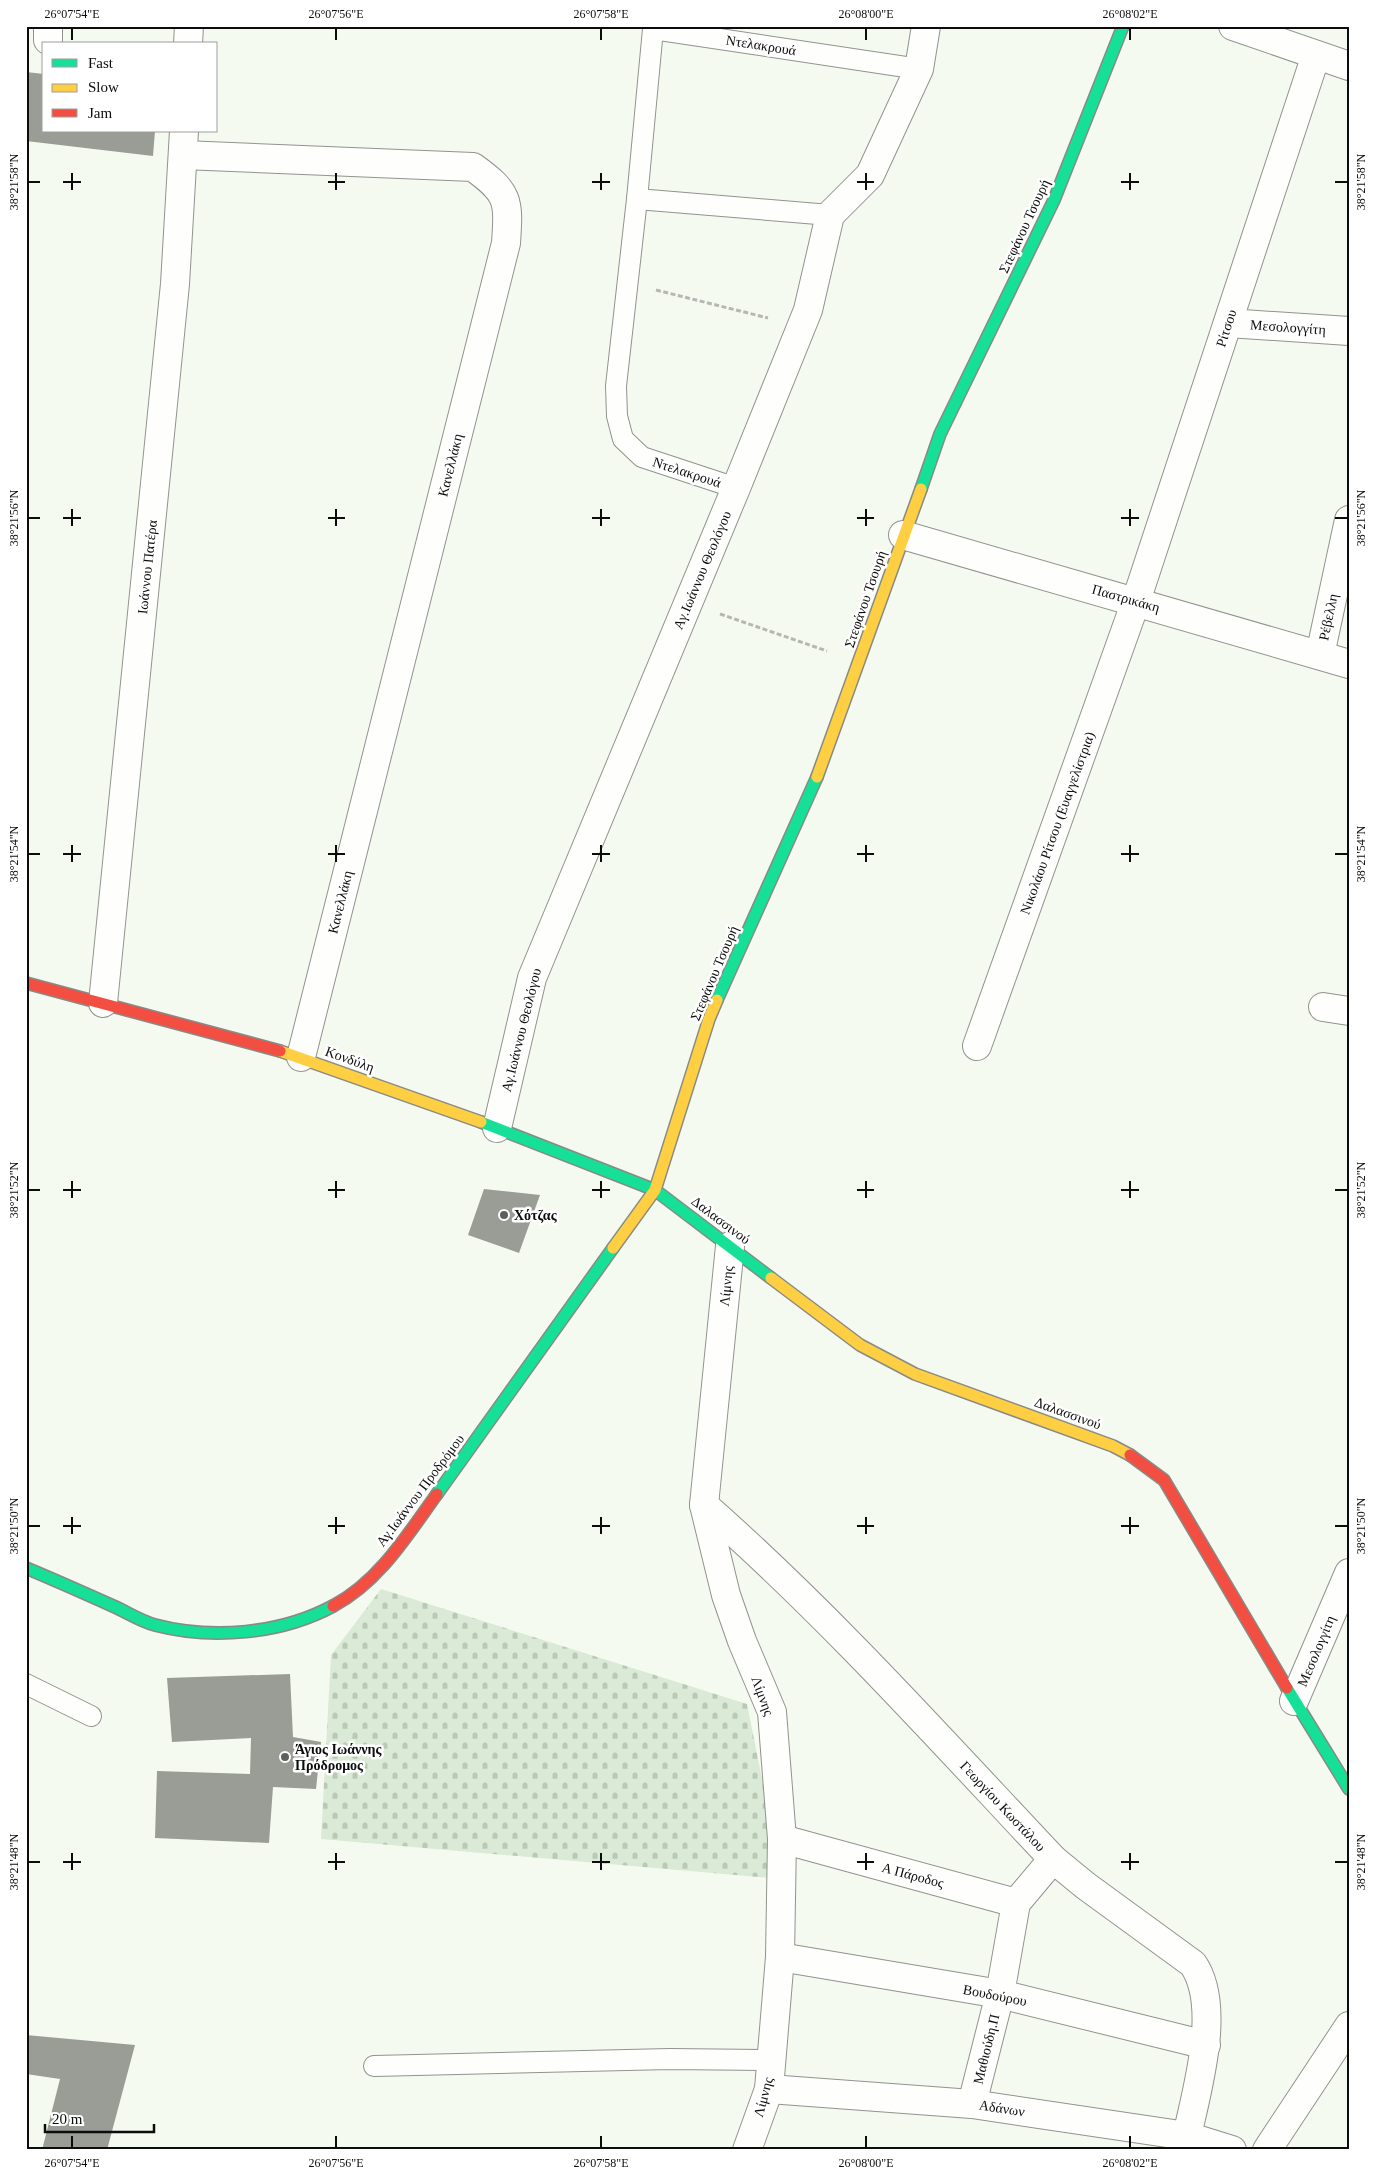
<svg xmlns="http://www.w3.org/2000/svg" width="1375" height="2176" viewBox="0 0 1375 2176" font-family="'Times New Roman',serif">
<defs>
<pattern id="cemetery-stones" width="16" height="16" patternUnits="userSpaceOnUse" patternTransform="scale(1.25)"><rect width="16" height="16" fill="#daead6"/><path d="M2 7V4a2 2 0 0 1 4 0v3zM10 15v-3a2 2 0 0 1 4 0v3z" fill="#bac8b6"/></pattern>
</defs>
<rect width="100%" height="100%" fill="#f5faf0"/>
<!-- cemetery -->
<polygon fill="url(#cemetery-stones)" points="381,1589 747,1704 782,1879 321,1839 331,1655"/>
<!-- building -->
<g fill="#9a9c96">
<polygon points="26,72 44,74 44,131 155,131 153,156 26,141"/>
<polygon points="484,1189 540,1195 519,1253 468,1235"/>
<polygon points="290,1674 293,1737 321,1742 316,1789 273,1787 269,1843 155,1838 157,1771 250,1774 251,1738 172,1742 167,1678"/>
<polygon points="26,2035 135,2045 107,2150 42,2150 60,2079 26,2074"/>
</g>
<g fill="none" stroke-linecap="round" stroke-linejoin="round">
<defs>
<g id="lane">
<polyline points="637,199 830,215"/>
<polyline points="736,488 642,457 623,439 617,416 616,386 637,199 653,29 919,69"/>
<polyline points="26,1684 91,1716"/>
<polyline points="374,2066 670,2059 771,2060"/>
</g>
<g id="street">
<polyline points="1233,26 1349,66"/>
<polyline points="48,40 48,26"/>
<polyline points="188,44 189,26"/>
<path d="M183,155L473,167C509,193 509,200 506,243L301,1057"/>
<polyline points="1228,323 1349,331"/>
<polyline points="903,535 1349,664"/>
<polyline points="1320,655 1349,520"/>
<polyline points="103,1003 175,284 184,131"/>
<polyline points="1323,1007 1349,1011"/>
<polyline points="977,1046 1136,601 1316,55"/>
<polyline points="497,1128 532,978 736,488 808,310 830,215 870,175 919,69 926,26"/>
<polyline points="730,1246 704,1505 726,1595 742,1641 772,1712 782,1839 780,1957 769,2089 747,2150"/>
<path d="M704,1505C829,1615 939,1738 1053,1859L1086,1886L1193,1964C1222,2006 1197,2089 1187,2136"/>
<polyline points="1294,1701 1349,1573"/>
<polyline points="782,1839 1016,1903"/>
<polyline points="780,1957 1000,1994 1206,2045"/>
<polyline points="769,2089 972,2104 1187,2136 1232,2150"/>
<polyline points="972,2104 1000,1994 1016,1903 1053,1859"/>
<polyline points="1267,2150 1349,2026"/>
</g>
<g id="fast">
<polyline points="921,489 940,434 1054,200 1123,26"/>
<polyline points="717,1000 817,777"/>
<polyline points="481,1122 655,1190 771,1278"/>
<polyline points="437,1494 613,1248"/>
<path d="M26,1568C55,1580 84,1593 113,1606C127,1612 140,1621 155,1625C212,1640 281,1634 333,1606"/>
<polyline points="1287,1688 1349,1789"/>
</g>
<g id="slow">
<polyline points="817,777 921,489"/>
<polyline points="280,1051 481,1122"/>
<polyline points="613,1248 655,1190 709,1019 717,1000"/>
<polyline points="771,1278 860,1345 915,1374 1113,1446 1130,1455"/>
</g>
<g id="jam">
<polyline points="26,983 280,1051"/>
<polyline points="1130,1455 1164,1480 1287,1688"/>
<path d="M333,1606C379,1582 408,1534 437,1494"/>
</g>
</defs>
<!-- lane casing -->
<use href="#lane" stroke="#91938f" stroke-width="22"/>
<!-- street casing -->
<use href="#street" stroke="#91938f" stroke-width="30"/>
<!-- fast casing -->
<use href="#fast" stroke="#888a85" stroke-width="14"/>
<!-- slow casing -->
<use href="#slow" stroke="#888a85" stroke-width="14"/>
<!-- jam casing -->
<use href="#jam" stroke="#888a85" stroke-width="14"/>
<!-- path -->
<g stroke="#b6b7b5" stroke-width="3" stroke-dasharray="5 2.5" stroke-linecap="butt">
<polyline points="656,290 768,318"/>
<polyline points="720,614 827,651"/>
</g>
<!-- lane -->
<use href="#lane" stroke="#fefefd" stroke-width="20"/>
<!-- street -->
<use href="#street" stroke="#fefefd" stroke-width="28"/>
<!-- fast -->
<use href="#fast" stroke="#16e098" stroke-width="11"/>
<!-- slow -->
<use href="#slow" stroke="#ffcf43" stroke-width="11"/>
<!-- jam -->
<use href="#jam" stroke="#f24e42" stroke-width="11"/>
</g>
<!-- ticks -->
<path fill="none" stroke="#0c0c0c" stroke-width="2" d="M72,28V40M336,28V40M601,28V40M866,28V40M1130,28V40M72,173V190M336,173V190M601,173V190M866,173V190M1130,173V190M28,182H40M63,182H81M328,182H345M592,182H610M857,182H874M1121,182H1139M1335,182H1348M72,509V526M336,509V526M601,509V526M866,509V526M1130,509V526M28,518H40M63,518H81M328,518H345M592,518H610M857,518H874M1121,518H1139M1335,518H1348M72,845V862M336,845V862M601,845V862M866,845V862M1130,845V862M28,854H40M63,854H81M328,854H345M592,854H610M857,854H874M1121,854H1139M1335,854H1348M72,1181V1198M336,1181V1198M601,1181V1198M866,1181V1198M1130,1181V1198M28,1190H40M63,1190H81M328,1190H345M592,1190H610M857,1190H874M1121,1190H1139M1335,1190H1348M72,1517V1534M336,1517V1534M601,1517V1534M866,1517V1534M1130,1517V1534M28,1526H40M63,1526H81M328,1526H345M592,1526H610M857,1526H874M1121,1526H1139M1335,1526H1348M72,1853V1870M336,1853V1870M601,1853V1870M866,1853V1870M1130,1853V1870M28,1862H40M63,1862H81M328,1862H345M592,1862H610M857,1862H874M1121,1862H1139M1335,1862H1348M72,2136V2148M336,2136V2148M601,2136V2148M866,2136V2148M1130,2136V2148"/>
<!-- markers -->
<g fill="#5e5f5c" stroke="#fff" stroke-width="2">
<circle cx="504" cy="1215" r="5"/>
<circle cx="285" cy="1757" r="5"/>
</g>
<g text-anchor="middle" stroke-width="5" stroke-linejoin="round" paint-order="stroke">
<!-- street labels -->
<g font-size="14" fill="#0c0c0c" stroke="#fff">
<text transform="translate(761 45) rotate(9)" y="5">Ντελακρουά</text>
<text transform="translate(1024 226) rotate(-65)" y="5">Στεφάνου Τσουρή</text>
<text transform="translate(1288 327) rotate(4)" y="5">Μεσολογγίτη</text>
<text transform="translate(1226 328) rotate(-72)" y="5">Ρίτσου</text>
<text transform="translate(450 465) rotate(-76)" y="5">Κανελλάκη</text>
<text transform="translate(687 472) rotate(18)" y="5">Ντελακρουά</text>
<text transform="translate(147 567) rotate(-84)" y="5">Ιωάννου Πατέρα</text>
<text transform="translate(702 570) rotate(-67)" y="5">Αγ.Ιωάννου Θεολόγου</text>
<text transform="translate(1126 598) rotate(16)" y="5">Παστρικάκη</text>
<text transform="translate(865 599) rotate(-71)" y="5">Στεφάνου Τσουρή</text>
<text transform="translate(1328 617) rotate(-78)" y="5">Ρέβελλη</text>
<text transform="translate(1057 823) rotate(-70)" y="5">Νικολάου Ρίτσου (Ευαγγελίστρια)</text>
<text transform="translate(340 902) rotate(-76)" y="5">Κανελλάκη</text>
<text transform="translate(714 973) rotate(-67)" y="5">Στεφάνου Τσουρή</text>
<text transform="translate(521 1030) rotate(-76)" y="5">Αγ.Ιωάννου Θεολόγου</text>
<text transform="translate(350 1059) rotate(20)" y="5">Κονδύλη</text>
<text transform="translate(721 1220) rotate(37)" y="5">Δαλασσινού</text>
<text transform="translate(726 1286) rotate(-84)" y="5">Λίμνης</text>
<text transform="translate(1068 1413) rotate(20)" y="5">Δαλασσινού</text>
<text transform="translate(420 1490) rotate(-53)" y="5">Αγ.Ιωάννου Προδρόμου</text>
<text transform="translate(1316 1651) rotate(-67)" y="5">Μεσολογγίτη</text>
<text transform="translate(763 1696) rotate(70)" y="5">Λίμνης</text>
<text transform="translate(1003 1806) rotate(47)" y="5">Γεωργίου Κωστάλου</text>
<text transform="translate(913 1875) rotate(15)" y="5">Α Πάροδος</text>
<text transform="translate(995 1995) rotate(11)" y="5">Βουδούρου</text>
<text transform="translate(986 2049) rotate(-76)" y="5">Μαθιούδη.Π</text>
<text transform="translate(763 2097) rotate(-75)" y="5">Λίμνης</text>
<text transform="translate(1002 2108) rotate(9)" y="5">Αδάνων</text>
</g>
<!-- poi labels -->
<g font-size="14" font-weight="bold" fill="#0c0c0c" stroke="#fff" text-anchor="start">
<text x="514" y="1220">Χότζας</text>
<text x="295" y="1754">Άγιος Ιωάννης<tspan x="295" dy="16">Πρόδρομος</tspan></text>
</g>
</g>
<!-- border -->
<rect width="1375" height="2176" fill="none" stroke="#ffffff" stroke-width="55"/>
<!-- legend -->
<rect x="42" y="42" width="175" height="90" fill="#ffffff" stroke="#9e9e9e"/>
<rect x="52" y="59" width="25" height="8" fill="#16e098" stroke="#9e9e9e"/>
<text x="88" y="68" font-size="15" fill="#0c0c0c">Fast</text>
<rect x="52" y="84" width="25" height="8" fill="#ffcf43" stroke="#9e9e9e"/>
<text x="88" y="92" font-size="15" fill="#0c0c0c">Slow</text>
<rect x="52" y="109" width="25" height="8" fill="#f24e42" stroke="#9e9e9e"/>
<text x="88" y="118" font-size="15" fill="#0c0c0c">Jam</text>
<!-- scale -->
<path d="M45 2124v8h109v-8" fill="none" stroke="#0c0c0c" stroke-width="2.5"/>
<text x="52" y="2124" font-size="15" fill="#0c0c0c" stroke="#ffffff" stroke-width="4" paint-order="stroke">20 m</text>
<rect x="28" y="28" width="1320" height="2120" fill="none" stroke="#0c0c0c" stroke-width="2"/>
<g font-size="12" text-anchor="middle" fill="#0c0c0c">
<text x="72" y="18">26°07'54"E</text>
<text x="336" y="18">26°07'56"E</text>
<text x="601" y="18">26°07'58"E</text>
<text x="866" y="18">26°08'00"E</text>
<text x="1130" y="18">26°08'02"E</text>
<text transform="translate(14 182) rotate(-90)" y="4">38°21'58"N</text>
<text transform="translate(1361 182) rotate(-90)" y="4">38°21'58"N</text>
<text transform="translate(14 518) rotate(-90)" y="4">38°21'56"N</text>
<text transform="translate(1361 518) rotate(-90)" y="4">38°21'56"N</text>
<text transform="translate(14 854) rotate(-90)" y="4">38°21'54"N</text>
<text transform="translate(1361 854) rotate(-90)" y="4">38°21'54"N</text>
<text transform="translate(14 1190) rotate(-90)" y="4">38°21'52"N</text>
<text transform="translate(1361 1190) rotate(-90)" y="4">38°21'52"N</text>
<text transform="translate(14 1526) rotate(-90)" y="4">38°21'50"N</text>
<text transform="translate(1361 1526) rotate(-90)" y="4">38°21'50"N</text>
<text transform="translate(14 1862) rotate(-90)" y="4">38°21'48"N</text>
<text transform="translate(1361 1862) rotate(-90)" y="4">38°21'48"N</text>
<text x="72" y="2167">26°07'54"E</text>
<text x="336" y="2167">26°07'56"E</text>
<text x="601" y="2167">26°07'58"E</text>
<text x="866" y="2167">26°08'00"E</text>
<text x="1130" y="2167">26°08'02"E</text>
</g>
</svg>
